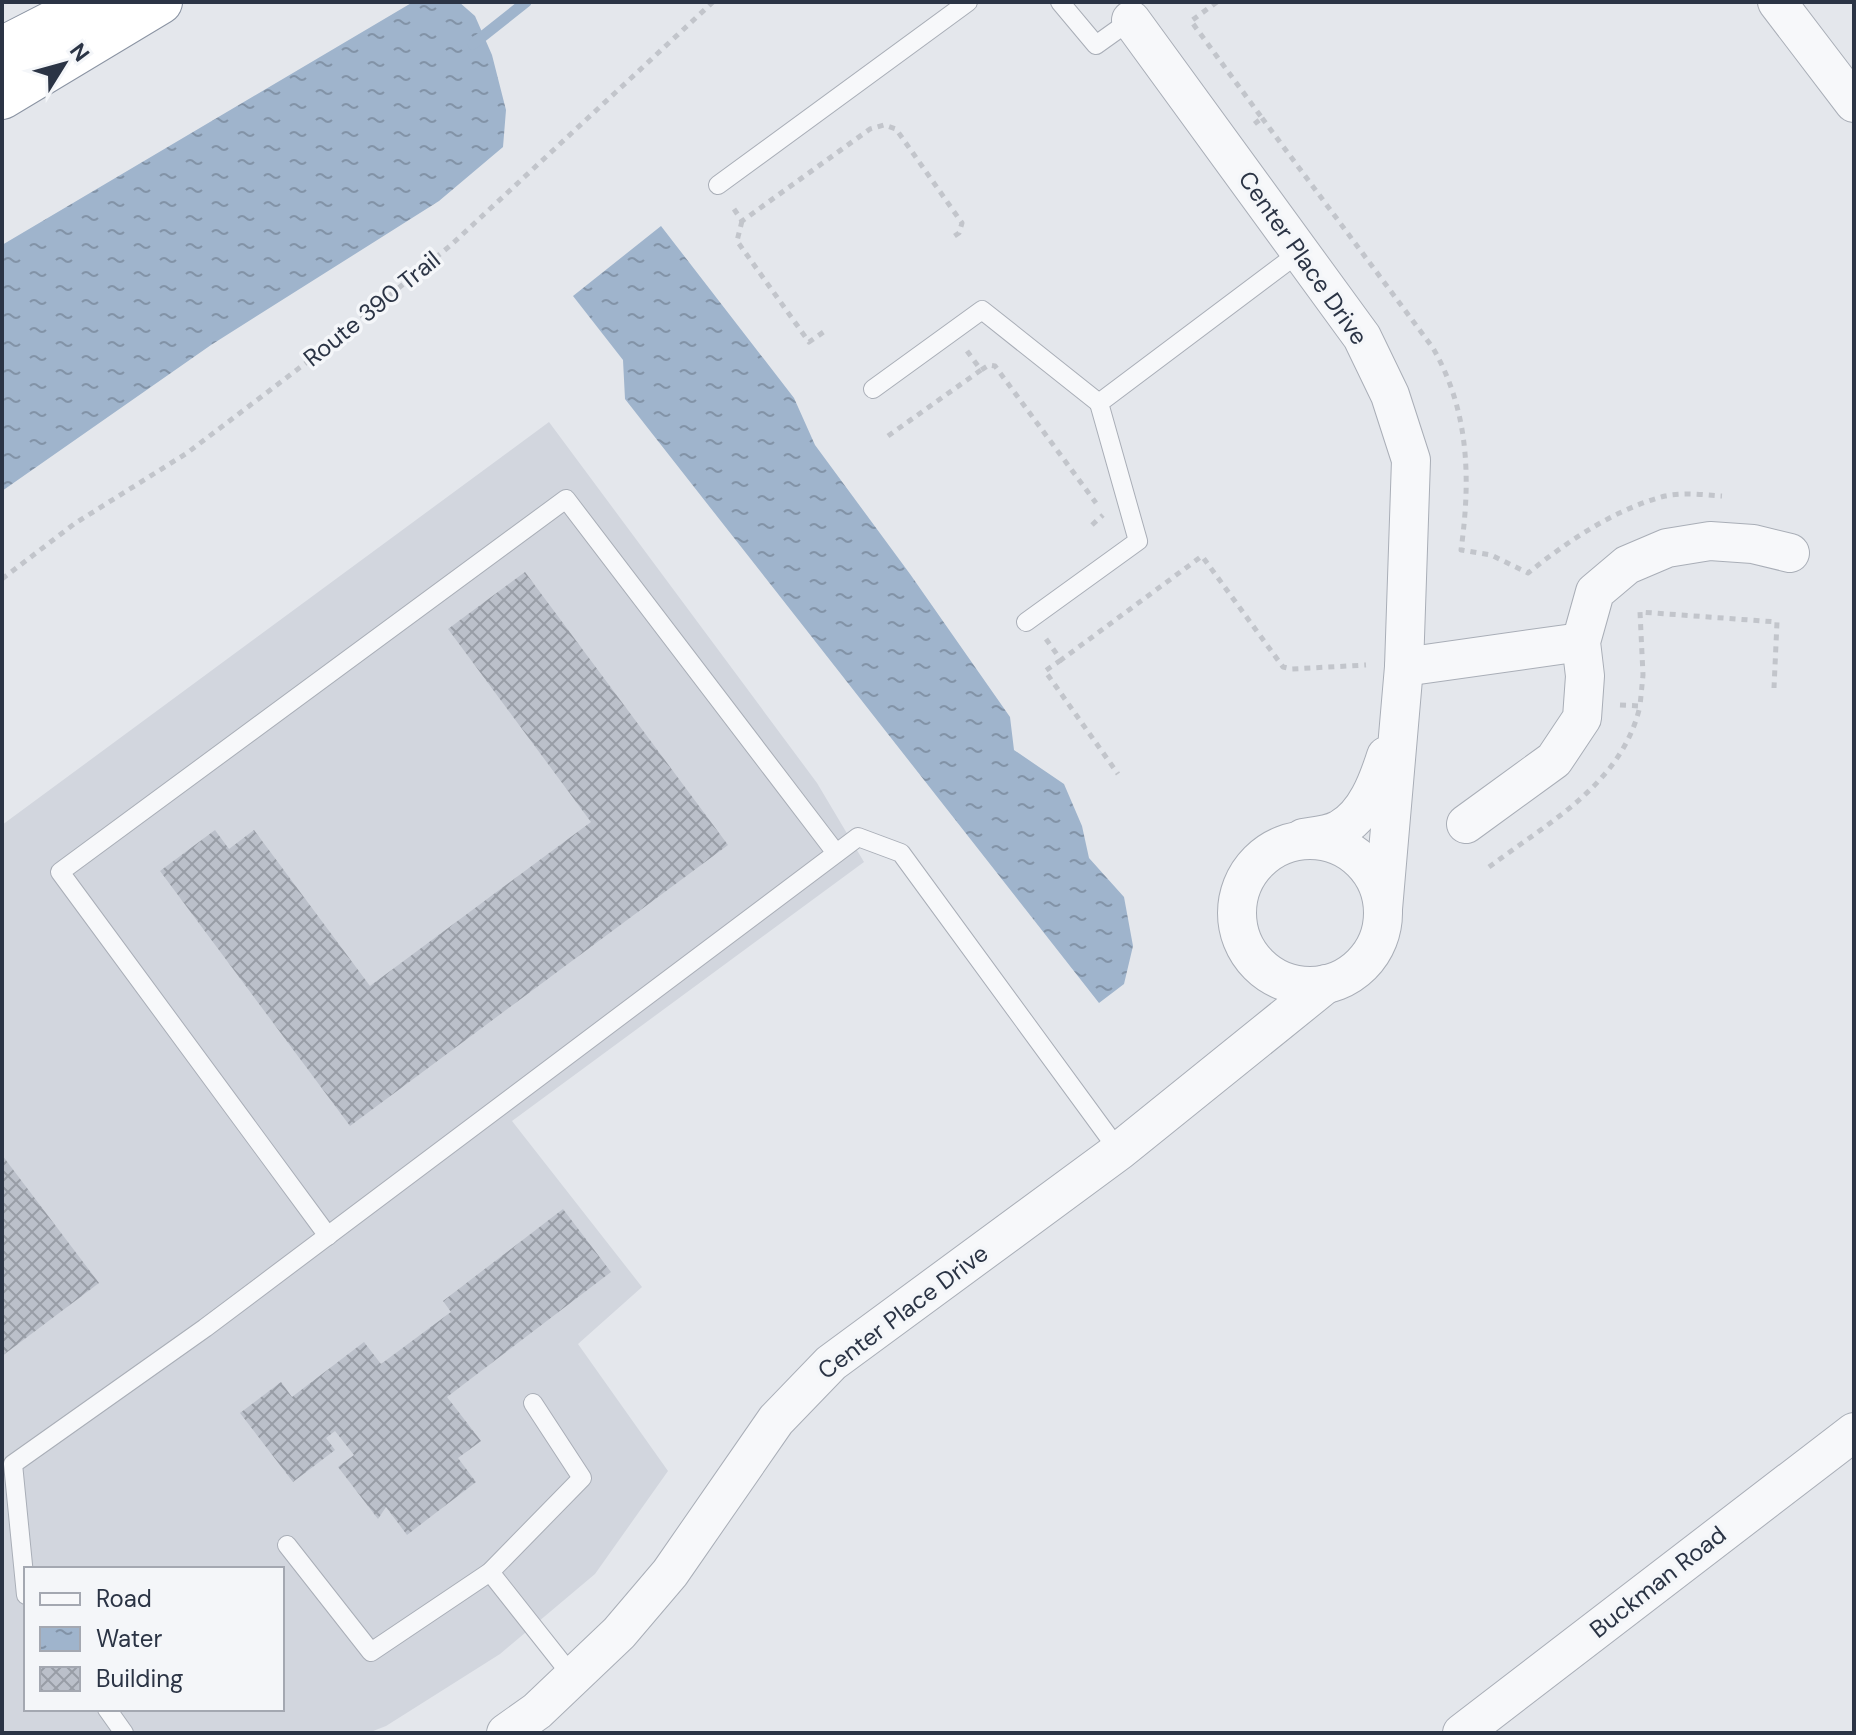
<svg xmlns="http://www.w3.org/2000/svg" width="1856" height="1735" viewBox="0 0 1856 1735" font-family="'DM Sans',sans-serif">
<defs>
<pattern id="water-ripples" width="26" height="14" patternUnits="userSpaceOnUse" patternTransform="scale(2)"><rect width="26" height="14" fill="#9fb4cc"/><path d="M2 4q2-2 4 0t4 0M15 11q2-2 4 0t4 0" fill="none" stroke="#8293a7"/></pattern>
<pattern id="building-cross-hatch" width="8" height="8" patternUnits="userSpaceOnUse" patternTransform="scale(2)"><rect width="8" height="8" fill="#bbc0ca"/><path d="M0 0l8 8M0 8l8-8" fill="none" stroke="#989da6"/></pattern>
</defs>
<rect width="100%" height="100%" fill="#e4e7ec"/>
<!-- built -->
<path fill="#d2d6de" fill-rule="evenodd" d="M549,422L817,783L864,862L512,1121L642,1287L578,1344L668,1471L595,1574L500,1654L386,1726L368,1733H2V825ZM26,1569H282V1709H26Z"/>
<!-- water -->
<g fill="url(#water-ripples)">
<polygon points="413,2 459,2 475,16 492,55 506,110 503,147 439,201 211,345 2,491 2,245"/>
<polygon points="661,226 794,398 815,445 910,574 1010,717 1014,750 1064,784 1082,826 1089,858 1124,897 1133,946 1124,984 1099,1003 625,399 623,360 573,296"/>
</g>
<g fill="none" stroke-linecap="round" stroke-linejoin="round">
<!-- stream -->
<polyline stroke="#9fb4cc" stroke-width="11" points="473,44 526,2"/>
</g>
<!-- building -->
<g fill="url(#building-cross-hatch)">
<polygon points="525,572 728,845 350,1126 160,871 215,830 229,849 254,830 370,986 591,822 448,629"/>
<polygon points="2,1155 99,1283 2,1356"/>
<polygon points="563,1209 611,1272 447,1397 481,1441 458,1458 476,1482 407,1535 386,1507 378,1519 338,1467 354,1455 335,1431 326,1438 335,1450 293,1482 240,1413 281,1382 292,1397 364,1342 381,1364 451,1312 443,1301"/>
</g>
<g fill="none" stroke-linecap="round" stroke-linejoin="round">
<defs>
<g id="lane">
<polyline points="1060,2 1096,45 1131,20"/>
<polyline points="718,185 968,2"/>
<polyline points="873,389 982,310 1099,403"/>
<polyline points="1026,622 1138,541 1099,403 1300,252"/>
<polyline points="328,1236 60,872 566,499 836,853"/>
<polyline points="287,1545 371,1652 490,1572 582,1478 533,1403"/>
<polyline points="490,1572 573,1677"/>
<polyline points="26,1595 13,1464 205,1328 858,837 901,853 1119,1151"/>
<polyline points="107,1709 124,1733"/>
</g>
<g id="street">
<polyline points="1777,2 1854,103"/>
<polyline points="1131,20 1362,337 1390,395 1411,460 1404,667 1383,909"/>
<polyline points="1404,667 1581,642"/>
<polyline points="1466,824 1554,760 1582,718 1585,676 1581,642 1595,592 1627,565 1667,548 1710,541 1753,544 1790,553"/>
<path d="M1303,838C1315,836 1330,835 1340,829C1366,815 1378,781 1386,756"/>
<circle cx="1310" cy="913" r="73"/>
<polyline points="506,1733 537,1711 619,1633 670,1573 776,1420 831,1363 1119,1151 1326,984"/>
<polyline points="1462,1733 1854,1432"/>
</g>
<g id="highway">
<polyline points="2,49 94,2"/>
<polyline points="2,97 160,2"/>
</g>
</defs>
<!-- lane casing -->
<use href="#lane" stroke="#a9aeb7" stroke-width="20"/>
<!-- street casing -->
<use href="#street" stroke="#a9aeb7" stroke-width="40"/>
<!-- highway casing -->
<use href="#highway" stroke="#8b94a3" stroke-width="46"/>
<!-- path -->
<g stroke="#c2c5cb" stroke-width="5" stroke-dasharray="6 6" stroke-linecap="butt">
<polyline points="1217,2 1191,21 1262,118 1253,125"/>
<path d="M1262,118L1433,348C1469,411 1471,478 1461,550L1491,555L1528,573C1568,541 1615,509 1665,496C1684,492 1704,495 1722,496"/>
<polyline points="734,209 742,221 870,129 884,125 896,129 962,223 959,233 950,239"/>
<polyline points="742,221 737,241 809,342 825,331"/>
<polyline points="967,351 981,370 989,365 995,366 1096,503"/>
<polyline points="888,436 981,370"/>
<polyline points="1092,525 1103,515"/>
<polyline points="2,579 74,524 187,453 323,350 451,245 713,2"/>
<polyline points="1046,639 1061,660 1202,556 1283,667 1292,669 1366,665"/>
<polyline points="1061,660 1045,671 1118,774"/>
<polyline points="1620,705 1640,706 1643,675 1640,612 1777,622 1774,688"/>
<path d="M1489,867C1549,822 1622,784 1640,706"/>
</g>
<!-- lane -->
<use href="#lane" stroke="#f7f8fa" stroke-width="18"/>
<!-- street -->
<use href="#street" stroke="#f7f8fa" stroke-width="38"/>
<!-- highway -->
<use href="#highway" stroke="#fff" stroke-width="44"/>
</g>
<g text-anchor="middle" stroke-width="7" stroke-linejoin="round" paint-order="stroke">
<!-- street labels -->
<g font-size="24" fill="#2b3445" stroke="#f4f6f9">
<text transform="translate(1303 258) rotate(55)" y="8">Center Place Drive</text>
<text transform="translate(372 309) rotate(-39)" y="8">Route 390 Trail</text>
<text transform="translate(903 1312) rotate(-37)" y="8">Center Place Drive</text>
<text transform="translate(1658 1582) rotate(-38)" y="8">Buckman Road</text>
</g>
</g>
<!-- border -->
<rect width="1856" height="1735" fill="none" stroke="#2b3445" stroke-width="8"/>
<!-- legend -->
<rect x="24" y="1567" width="260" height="144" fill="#f4f6f9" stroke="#a4a8b1" stroke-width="2"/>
<rect x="40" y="1593" width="40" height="12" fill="#f7f8fa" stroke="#a4a8b1" stroke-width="2"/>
<text x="96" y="1607" font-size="24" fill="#2b3445">Road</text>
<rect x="40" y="1627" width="40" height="24" fill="url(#water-ripples)" stroke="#a4a8b1" stroke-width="2"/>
<text x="96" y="1647" font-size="24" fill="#2b3445">Water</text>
<rect x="40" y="1667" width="40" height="24" fill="url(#building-cross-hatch)" stroke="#a4a8b1" stroke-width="2"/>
<text x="96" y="1687" font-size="24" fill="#2b3445">Building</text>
<!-- north arrow -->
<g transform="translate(64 64) rotate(53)" stroke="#f4f6f9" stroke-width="6" paint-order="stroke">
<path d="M0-6L14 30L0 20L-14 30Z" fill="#2b3445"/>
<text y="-12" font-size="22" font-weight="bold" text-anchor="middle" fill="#2b3445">N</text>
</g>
</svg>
